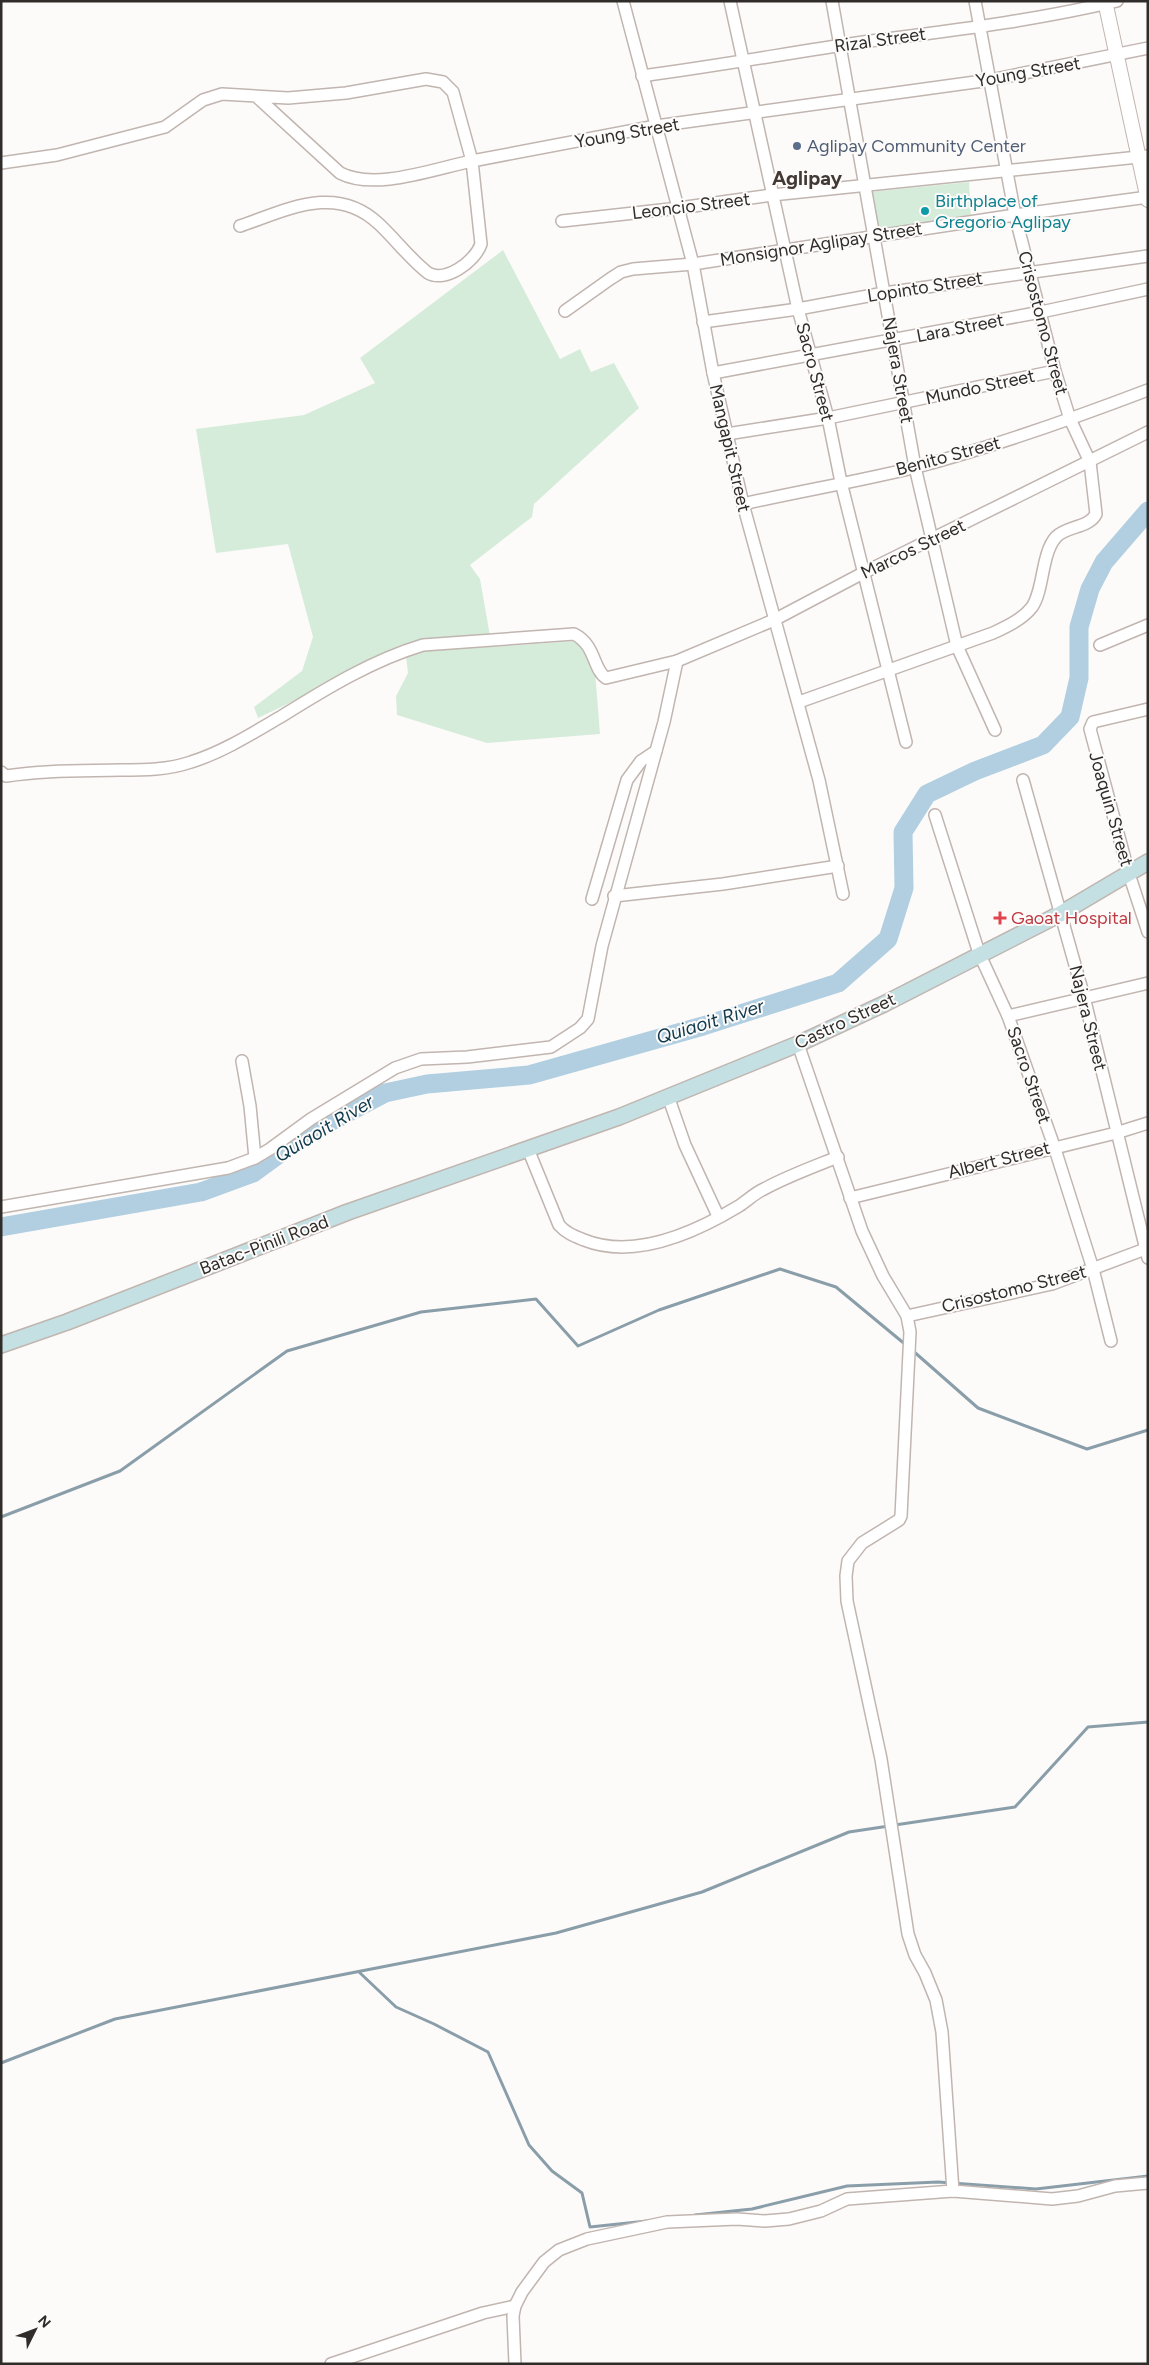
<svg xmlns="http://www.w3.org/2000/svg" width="1149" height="2365" viewBox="0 0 1149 2365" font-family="Figtree,sans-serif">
<rect width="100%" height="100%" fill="#fdfbfa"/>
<!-- green -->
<g fill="#d6ecda">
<polygon points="969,182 971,218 878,229 870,192"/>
<polygon points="503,250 560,359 580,349 591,372 614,363 639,408 534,504 532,517 470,565 480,579 492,647 577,641 595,671 600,734 487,743 397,715 396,696 408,673 405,648 258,718 254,707 302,671 313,637 288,544 216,553 196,429 304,415 375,383 360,358"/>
</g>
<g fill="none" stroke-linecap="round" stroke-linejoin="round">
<!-- stream -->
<g stroke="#8a9ea9" stroke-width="3">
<polyline points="912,1350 978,1408 1087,1449 1148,1430"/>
<polyline points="1,1517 120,1471 287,1351 421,1312 536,1299 578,1346 659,1310 780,1269 836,1287 906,1345"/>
<polyline points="895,1825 1015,1807 1088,1727 1148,1722"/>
<polyline points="359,1972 396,2007 434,2024 488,2052 529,2145 552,2171 582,2193 590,2227 647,2221"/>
<polyline points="1,2063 115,2019 556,1933 702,1892 849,1832 889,1826"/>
<polyline points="695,2215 752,2209 847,2186 938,2182 1036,2189 1148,2176"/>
</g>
<!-- river -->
<polyline stroke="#b1cfe0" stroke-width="19" points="1,1227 201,1192 253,1173 305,1135 385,1093 427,1084 529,1075 703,1026 838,983 888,939 904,888 903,832 927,794 975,771 1043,745 1070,717 1079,678 1079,627 1090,589 1104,562 1148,511"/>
<defs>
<g id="minor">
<polyline points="623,1 693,264 713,373 743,504 819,780 843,894"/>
<polyline points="730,1 798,309 828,418 841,482 906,742"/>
<polyline points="832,1 915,467 957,646 995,730"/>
<path d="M642,76C716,66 789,53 863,42C947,31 1034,21 1117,1"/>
<path d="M1,163L57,155L165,127L203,100L222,94L288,98L346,93L426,79L443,82L453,92L472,161C433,169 375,191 340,173L257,97"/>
<polyline points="562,221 679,208 772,195 1148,156"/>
<path d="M240,226C287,210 336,183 379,224C396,240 410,259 428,273C445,283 475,262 481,244L472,161L656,126L990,80L1148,48"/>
<polyline points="565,311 610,279 621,272 633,269 693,264 1015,215 1148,197"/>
<polyline points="703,322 798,309 884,293 1148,256"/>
<polyline points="713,373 1041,312 1148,289"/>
<polyline points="727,434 828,418 1055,371"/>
<path d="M743,504C801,491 860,481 917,467C996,446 1072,419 1148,390"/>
<polyline points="1100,645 1148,625"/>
<path d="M799,702L993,633C1006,627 1023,619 1032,607C1044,590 1041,554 1056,537C1066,526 1089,528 1096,514L1090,462L1070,419L1055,371L1015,215L975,1"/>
<polyline points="1148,709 1093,722 1090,729 1129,874 1148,932"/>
<path d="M1,772L6,776C44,770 82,771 120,770C144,770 168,770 191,762C223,752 253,733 282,716C327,688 373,660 423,645L574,634C596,645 593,670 606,678L677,661L774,620L863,573L1148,432"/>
<polyline points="1023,780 1084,997 1148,1258"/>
<polyline points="935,815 979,953 1008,1016 1054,1146 1093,1269 1111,1341"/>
<polyline points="614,896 723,884 838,866"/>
<polyline points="592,899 627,780 641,761 656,751"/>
<polyline points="1008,1016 1148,983"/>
<polyline points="798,1044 862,1231 883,1276 907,1316 910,1332 901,1516 899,1520 862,1543 848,1561 846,1576 847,1601 881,1759 908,1934 915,1955 925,1973 936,2000 942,2032 953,2191"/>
<polyline points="242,1061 250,1106 255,1158"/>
<polyline points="668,1096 685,1145 718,1216"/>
<path d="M528,1149L559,1225C566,1233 574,1236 584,1240C634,1260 696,1232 739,1206C748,1200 755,1193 764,1189C788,1176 813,1167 838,1157"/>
<polyline points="850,1198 1116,1133 1148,1123"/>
<polyline points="1,1207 228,1168 255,1158 270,1149 311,1119 395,1068 421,1059 467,1057 551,1047 580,1028 588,1019 602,946 664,722 677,661"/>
<polyline points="907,1316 1052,1284 1148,1248"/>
<polyline points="331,2364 483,2313 515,2306"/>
<polyline points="515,2364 513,2316 515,2306 522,2292 544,2262 559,2250 587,2239 667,2222 737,2219 765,2221 789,2219 821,2211 847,2199 953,2191 1052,2199 1078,2196 1115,2186 1148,2183"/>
</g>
<polyline id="tertiary" points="1105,1 1148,200"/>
<polyline id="secondary" points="1,1345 67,1322 348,1212 619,1117 798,1044 884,1004 1060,914 1148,862"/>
</defs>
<!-- minor casing -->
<use href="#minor" stroke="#c1b5b0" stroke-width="14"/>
<!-- tertiary casing -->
<use href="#tertiary" stroke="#c1b5b0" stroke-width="16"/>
<!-- secondary casing -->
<use href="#secondary" stroke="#c1b5b0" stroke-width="18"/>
<!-- minor -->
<use href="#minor" stroke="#fff" stroke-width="11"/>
<!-- tertiary -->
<use href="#tertiary" stroke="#fff" stroke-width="14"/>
<!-- secondary -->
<use href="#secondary" stroke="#c4e0e3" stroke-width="15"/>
</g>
<!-- markers -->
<circle fill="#5c6f8a" stroke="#fdfbfa" stroke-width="2" cx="797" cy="146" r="5"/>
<circle fill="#0f9aa8" stroke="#fdfbfa" stroke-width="2" cx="925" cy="211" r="5"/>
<path fill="#e0444e" stroke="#fdfbfa" stroke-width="2" d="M997.5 910.5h5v5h5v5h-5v5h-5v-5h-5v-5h5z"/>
<g text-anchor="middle" stroke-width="4" stroke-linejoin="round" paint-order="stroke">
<!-- street labels -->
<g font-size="18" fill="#302c2a" stroke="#fdfbfa">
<text transform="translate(880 40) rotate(-8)" y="6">Rizal Street</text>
<text transform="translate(1028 72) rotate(-10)" y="6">Young Street</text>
<text transform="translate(627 133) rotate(-10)" y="6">Young Street</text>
<text transform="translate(691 206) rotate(-7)" y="6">Leoncio Street</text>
<text transform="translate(821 244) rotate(-9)" y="6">Monsignor Aglipay Street</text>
<text transform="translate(925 287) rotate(-9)" y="6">Lopinto Street</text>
<text transform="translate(1043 323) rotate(75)" y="6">Crisostomo Street</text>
<text transform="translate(960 328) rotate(-11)" y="6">Lara Street</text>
<text transform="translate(898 370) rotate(80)" y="6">Najera Street</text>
<text transform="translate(815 372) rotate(75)" y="6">Sacro Street</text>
<text transform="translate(980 387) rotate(-12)" y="6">Mundo Street</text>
<text transform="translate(730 448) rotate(77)" y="6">Mangapit Street</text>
<text transform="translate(948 456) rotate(-15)" y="6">Benito Street</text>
<text transform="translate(913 549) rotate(-26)" y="6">Marcos Street</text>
<text transform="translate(1111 809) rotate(74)" y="6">Joaquin Street</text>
<text transform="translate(1088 1018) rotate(76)" y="6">Najera Street</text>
<text transform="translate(845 1021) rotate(-25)" y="6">Castro Street</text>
<text transform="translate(1029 1075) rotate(71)" y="6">Sacro Street</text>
<text transform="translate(999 1160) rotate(-14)" y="6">Albert Street</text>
<text transform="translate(264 1245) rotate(-21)" y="6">Batac-Pinili Road</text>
<text transform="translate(1014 1289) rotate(-14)" y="6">Crisostomo Street</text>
</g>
<!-- service labels -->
<g font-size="18" fill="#4e5e75" stroke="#fdfbfa" text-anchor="start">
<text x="807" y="152">Aglipay Community Center</text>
</g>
<!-- culture labels -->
<g font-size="18" fill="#0d838f" stroke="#fdfbfa" text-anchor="start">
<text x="935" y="207">Birthplace of<tspan x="935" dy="21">Gregorio Aglipay</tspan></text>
</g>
<!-- health labels -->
<g font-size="18" fill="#be3a42" stroke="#fdfbfa" text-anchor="start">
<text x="1011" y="924">Gaoat Hospital</text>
</g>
<!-- water labels -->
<g font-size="19" font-style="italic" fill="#103a4d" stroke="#fdfbfa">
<text transform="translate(710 1021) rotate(-17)" y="7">Quiaoit River</text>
<text transform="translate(324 1128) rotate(-31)" y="7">Quiaoit River</text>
</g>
<!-- quarter labels -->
<g font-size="20" font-weight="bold" fill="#423834" stroke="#fdfbfa">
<text x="807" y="185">Aglipay</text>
</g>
</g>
<!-- border -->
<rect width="1149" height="2365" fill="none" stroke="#302c2a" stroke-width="5"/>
<!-- north arrow -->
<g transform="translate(35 2330) rotate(48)" stroke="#fdfbfa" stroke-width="4" paint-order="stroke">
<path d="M0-4L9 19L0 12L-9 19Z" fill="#302c2a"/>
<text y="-8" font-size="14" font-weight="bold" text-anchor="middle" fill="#302c2a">N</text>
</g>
</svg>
